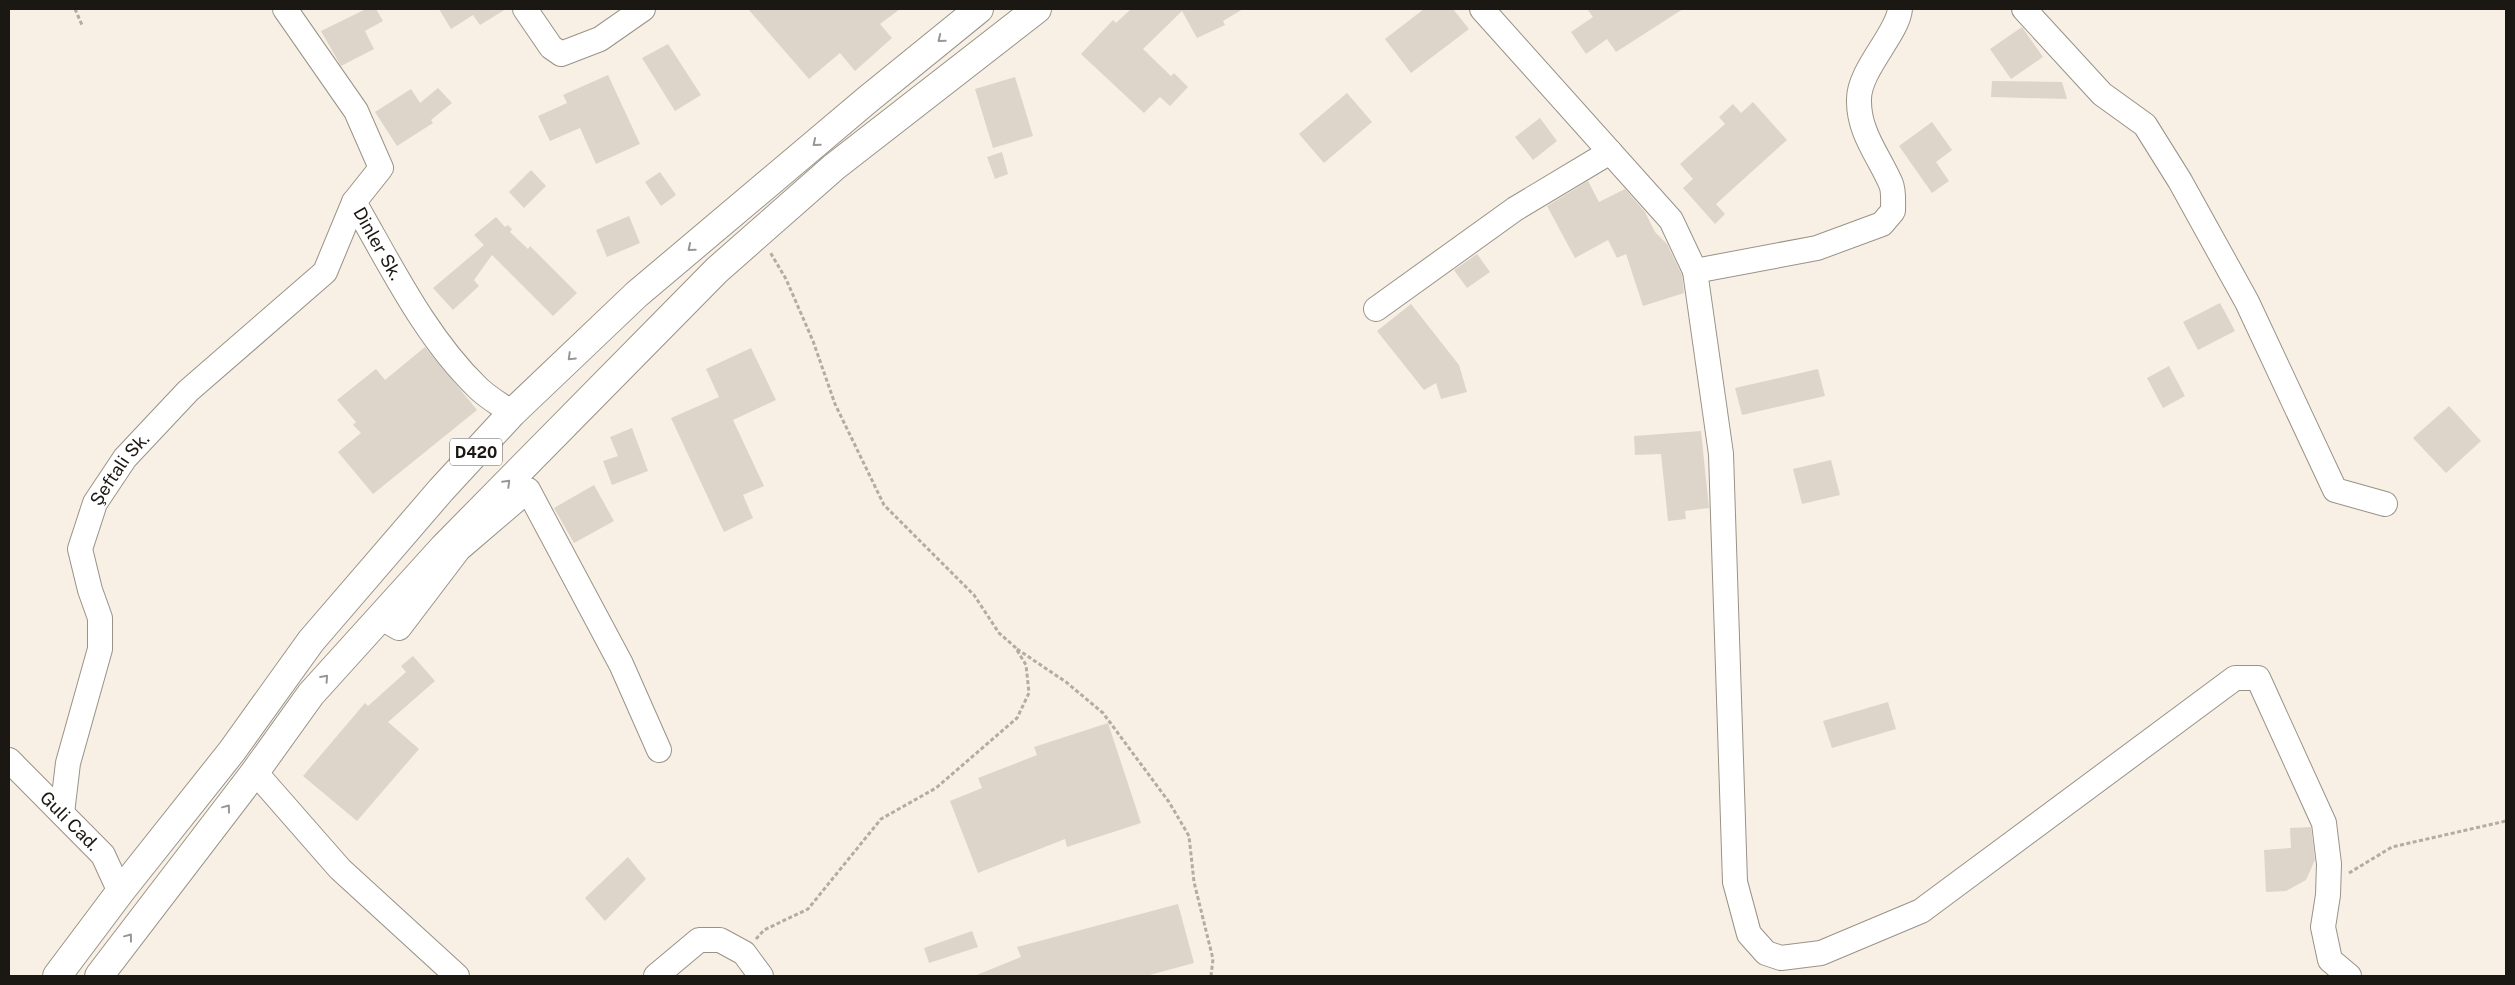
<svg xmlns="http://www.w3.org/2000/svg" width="2515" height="985" viewBox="0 0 2515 985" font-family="'Public Sans',sans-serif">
<rect width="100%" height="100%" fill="#f8f0e4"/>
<!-- building -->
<g fill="#ddd5ca">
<polygon points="366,9 376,9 383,21 365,31 374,49 341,66 321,31"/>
<polygon points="439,9 506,9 480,25 473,15 451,29"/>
<polygon points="748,9 900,9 880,24 892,38 855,71 840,53 809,79"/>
<polygon points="1131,9 1243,9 1223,21 1225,25 1197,38 1182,11 1143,49 1171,76 1174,73 1188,87 1170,106 1160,97 1144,113 1081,54 1113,20 1116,23"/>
<polygon points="1424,9 1453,9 1469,29 1411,73 1385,39"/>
<polygon points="1587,9 1683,9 1616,52 1607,39 1586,54 1571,32 1593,17"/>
<polygon points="2022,27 2043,57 2011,79 1990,49"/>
<polygon points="668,44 701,95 675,111 642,58"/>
<polygon points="608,75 640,144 596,164 580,128 550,141 538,116 567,103 563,95"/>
<polygon points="1015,77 1033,136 993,148 975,89"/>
<polygon points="1992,81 2062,82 2067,99 1991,97"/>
<polygon points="438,88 452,103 431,120 433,123 397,146 375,112 411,89 420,103"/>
<polygon points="1347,93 1372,122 1324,163 1299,134"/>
<polygon points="1753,102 1787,140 1716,204 1725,214 1715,224 1683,188 1693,179 1680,164 1725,124 1719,117 1733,104 1741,113"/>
<polygon points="1540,118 1557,141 1533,160 1515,137"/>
<polygon points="1932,122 1952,150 1936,162 1949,181 1932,193 1899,146"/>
<polygon points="1002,152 1008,174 995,179 987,157"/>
<polygon points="531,170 546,186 524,208 509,192"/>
<polygon points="660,172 676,195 661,206 645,182"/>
<polygon points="1588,181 1599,202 1625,189 1645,212 1655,232 1667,244 1682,275 1684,293 1643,306 1626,254 1617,258 1608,240 1575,258 1547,206"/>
<polygon points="629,216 640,243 607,257 596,230"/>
<polygon points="496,217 505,227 508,225 512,229 510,232 528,249 530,246 577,293 553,316 492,255 474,280 479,286 453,310 433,288 484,245 474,235"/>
<polygon points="1477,254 1490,272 1467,288 1454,270"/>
<polygon points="2220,303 2235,331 2198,350 2183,322"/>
<polygon points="1411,304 1459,365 1467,392 1441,399 1436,383 1424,390 1377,331"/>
<polygon points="425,347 477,410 373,494 338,452 361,433 353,425 356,422 337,400 376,369 385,380"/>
<polygon points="751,348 776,400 733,420 764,486 743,495 753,518 724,532 671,418 719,397 706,369"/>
<polygon points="2169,366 2185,396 2163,408 2147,378"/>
<polygon points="1818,369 1825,396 1742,415 1735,388"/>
<polygon points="2449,406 2481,441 2446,473 2413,438"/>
<polygon points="632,428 648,471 612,485 603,461 618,456 610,437"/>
<polygon points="1701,431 1709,508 1685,511 1686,519 1668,521 1661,454 1635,455 1634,436"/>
<polygon points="1831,460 1840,495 1802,504 1793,469"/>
<polygon points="594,485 614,521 574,543 554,508"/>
<polygon points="413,656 435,681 388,722 419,749 357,821 303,776 365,703 368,706 406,672 401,666"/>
<polygon points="1888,702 1896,729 1832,748 1823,721"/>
<polygon points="1108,723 1141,823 1067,847 1065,839 978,873 950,801 982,788 978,778 1037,755 1034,747"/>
<polygon points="2311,827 2315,860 2306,880 2286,891 2266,892 2264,850 2291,848 2290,828"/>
<polygon points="628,857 646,879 605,921 585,898"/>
<polygon points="1178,904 1194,963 1146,976 974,976 1021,957 1017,947"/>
<polygon points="972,931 978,947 929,963 924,948"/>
</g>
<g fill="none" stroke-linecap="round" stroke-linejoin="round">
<defs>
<g id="minor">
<polyline points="525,9 551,47 561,54 600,39 643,9"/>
<polyline points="1482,9 1671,220 1695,271 1721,454 1735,882 1749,934 1766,953 1781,958 1821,953 1921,911 2235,678 2258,678 2324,823 2329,864 2328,895 2323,927 2330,960 2349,976"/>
<polyline points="2024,9 2102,94 2145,125 2180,181 2247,302 2335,490 2385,504"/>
<path id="s1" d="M354,202C390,264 425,337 478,388C487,397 501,405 512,413"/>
<path d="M1695,271L1817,248L1882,224L1893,211C1893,202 1894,191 1891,184C1879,156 1858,132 1859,99C1859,70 1898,33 1900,9"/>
<polyline points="1376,309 1515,209 1610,152"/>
<polyline points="380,617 399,628 459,549 528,490 621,664 659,750"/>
<path id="s2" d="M9,760L103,855L120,892"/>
<polyline points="255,772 340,869 457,976"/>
<path id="s3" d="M62,813L68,763L100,649V618L90,590L80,549L95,503L125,458L188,391L325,272L354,202L381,168L356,111L285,9"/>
<polyline points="656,976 699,940 720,940 744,953 761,976"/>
</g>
<g id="highway">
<polyline points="57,976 120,892 232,751 311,641 441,490 512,413 637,294 867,100 979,9"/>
<polyline points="99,976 255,772 311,694 444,547 717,270 834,167 1037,9"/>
</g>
</defs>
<!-- minor casing -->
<use href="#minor" stroke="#999287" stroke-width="26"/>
<!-- highway casing -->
<use href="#highway" stroke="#999287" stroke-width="30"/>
<!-- path -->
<g stroke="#b3aca3" stroke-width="3" stroke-dasharray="4 2.5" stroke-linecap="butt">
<polyline points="75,9 82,25"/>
<polyline points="1017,649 1066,682 1103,713 1169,802 1189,836 1194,882 1213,959 1211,976"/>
<polyline points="2349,873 2392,847 2506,821"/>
<polyline points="756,939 764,930 808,909 881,819 936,788 1017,718 1029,693 1026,665 1015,647 999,633 974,595 884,505 835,404 813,341 786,279 770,252"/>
</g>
<!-- minor -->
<use href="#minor" stroke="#fff" stroke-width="24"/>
<!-- highway -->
<use href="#highway" stroke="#fff" stroke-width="28"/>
</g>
<!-- one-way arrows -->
<defs><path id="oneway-chevron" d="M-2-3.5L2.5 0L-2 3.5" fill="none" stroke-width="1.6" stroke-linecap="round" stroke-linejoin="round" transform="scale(1.25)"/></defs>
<g stroke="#989795">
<use href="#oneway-chevron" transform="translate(941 39) rotate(141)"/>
<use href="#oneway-chevron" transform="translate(816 143) rotate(140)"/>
<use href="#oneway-chevron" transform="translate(691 248) rotate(140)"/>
<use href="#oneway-chevron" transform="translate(571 357) rotate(136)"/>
<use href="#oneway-chevron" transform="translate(507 483) rotate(-45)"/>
<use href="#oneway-chevron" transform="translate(325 678) rotate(-48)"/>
<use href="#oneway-chevron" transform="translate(227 808) rotate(-53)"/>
<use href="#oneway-chevron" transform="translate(129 937) rotate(-53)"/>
</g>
<g text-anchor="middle" stroke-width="5" stroke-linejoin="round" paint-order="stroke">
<!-- shield labels -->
<rect fill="#fff" stroke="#5f5d5a" stroke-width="1" x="450" y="438.5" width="52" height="27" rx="4"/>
<g font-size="16" font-weight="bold" fill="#1b1814">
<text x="476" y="458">D420</text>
</g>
<!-- street labels -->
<g font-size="18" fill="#1b1814" stroke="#fff">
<text dy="6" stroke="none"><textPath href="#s1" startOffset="48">Dinler Sk.</textPath></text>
<text dy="6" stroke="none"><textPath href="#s3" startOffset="362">Şeftali Sk.</textPath></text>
<text dy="6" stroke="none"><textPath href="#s2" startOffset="86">Guli Cad.</textPath></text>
</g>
</g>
<!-- border -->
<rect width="2515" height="985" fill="none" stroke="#1b1814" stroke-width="20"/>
</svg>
